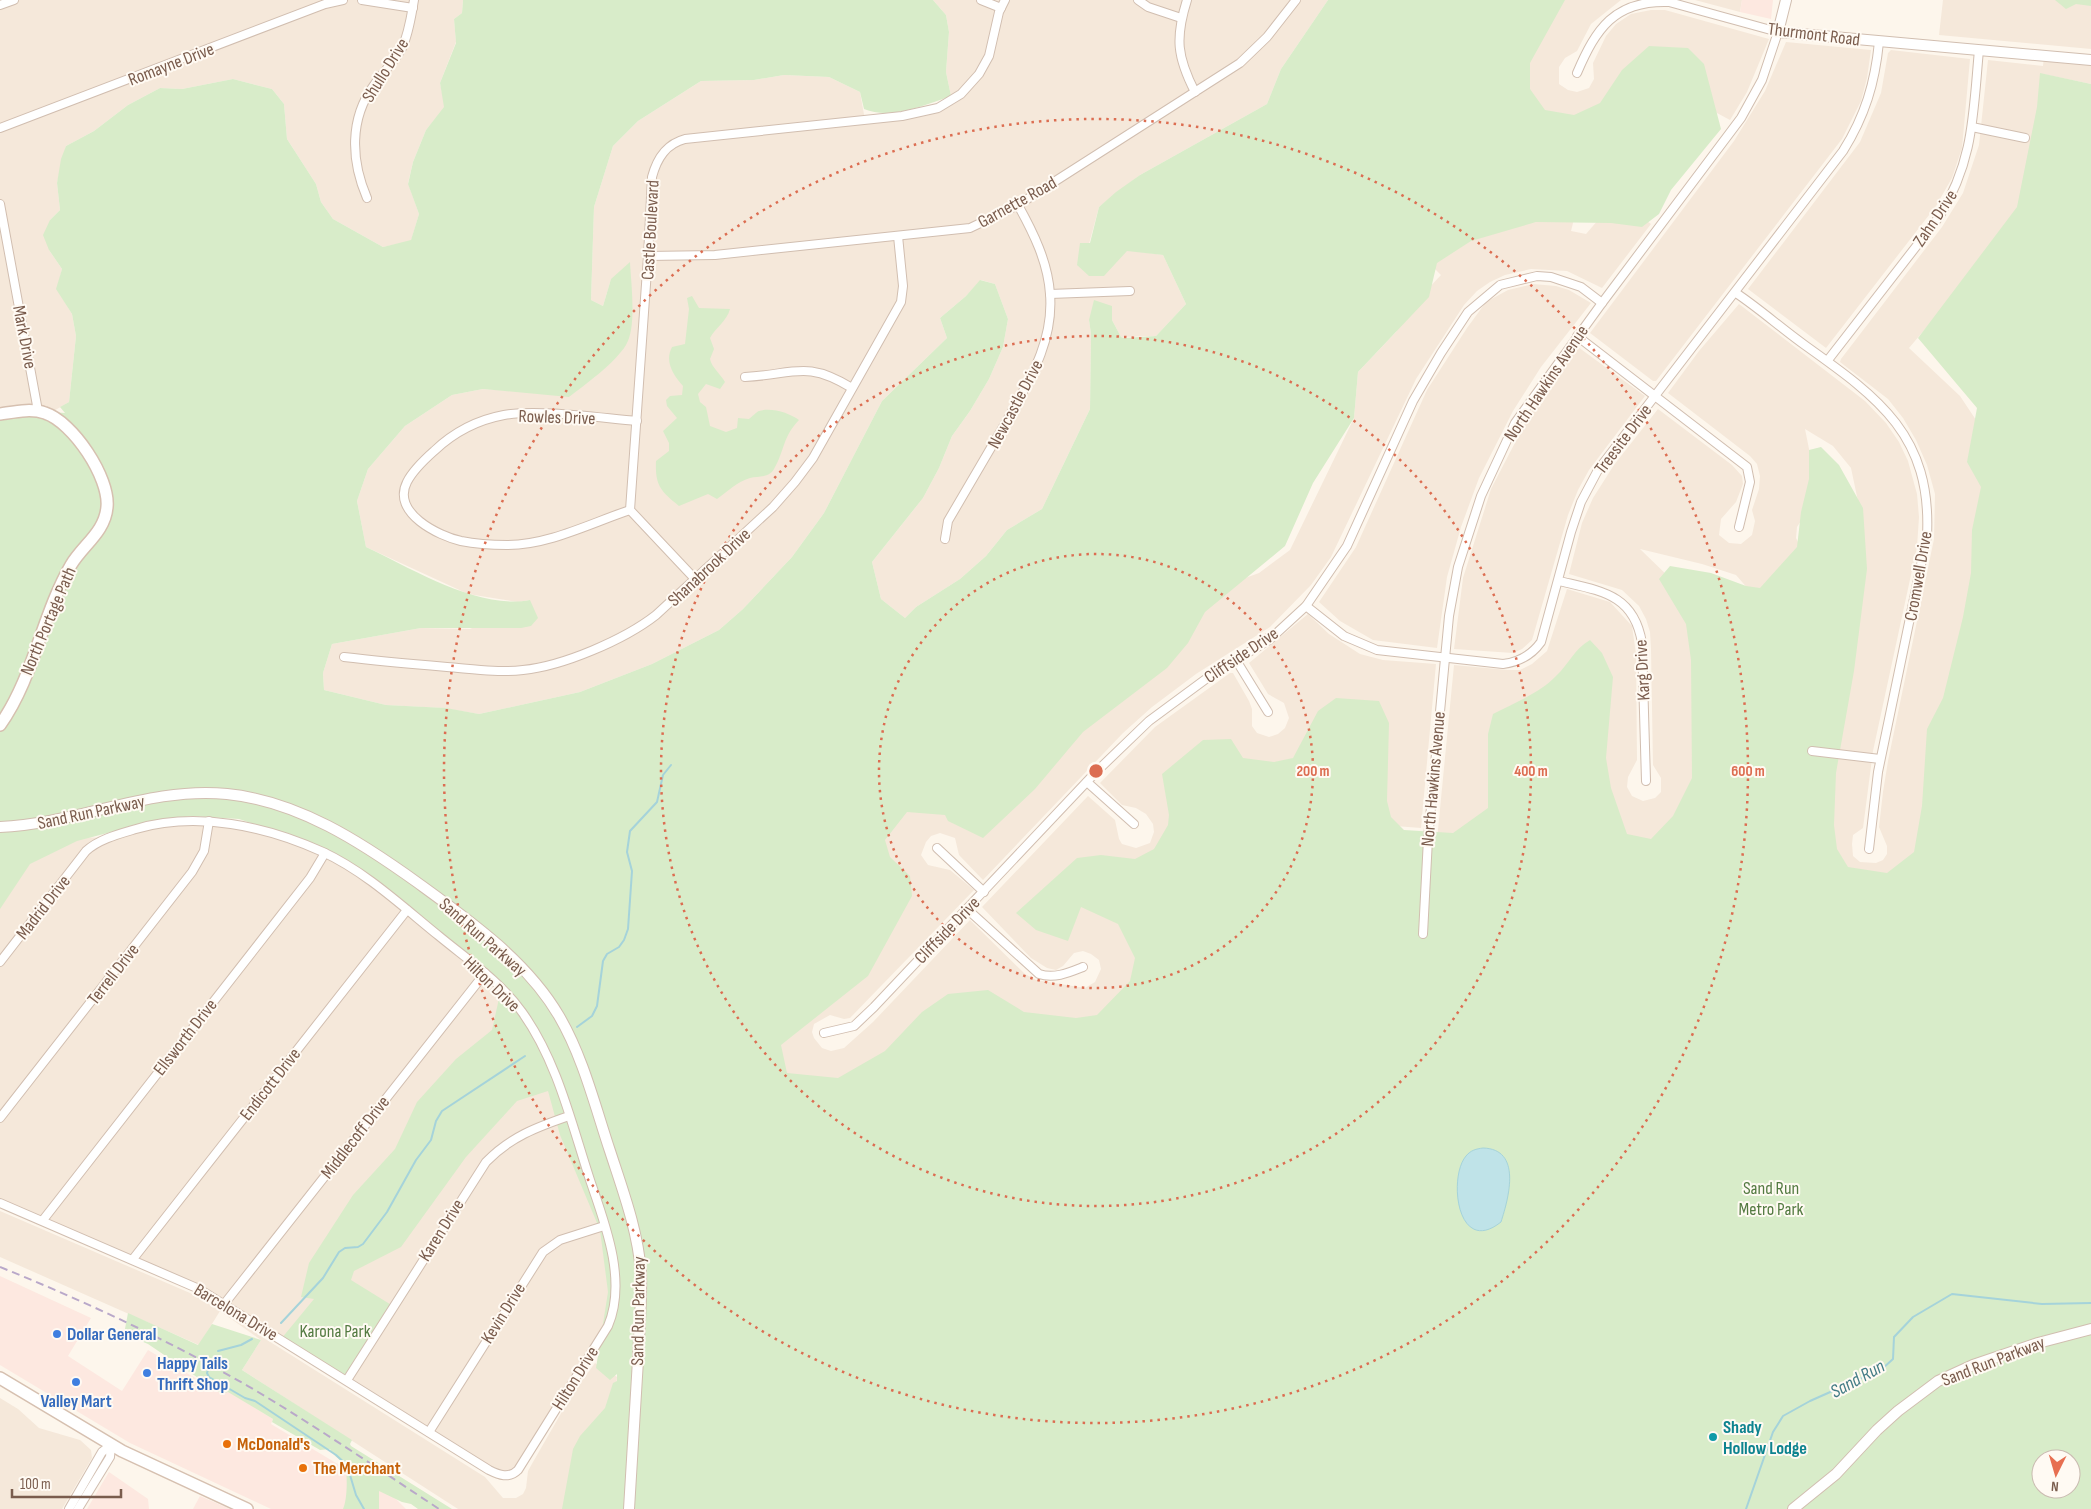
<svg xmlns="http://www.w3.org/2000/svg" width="2091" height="1509" viewBox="0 0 2091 1509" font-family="'Sofia Sans Condensed',sans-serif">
<rect width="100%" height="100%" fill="#fdf6ec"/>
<!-- residential -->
<g fill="#f5e8da">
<polygon points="0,0 463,0 462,13 454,19 456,42 440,83 445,107 426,130 413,162 408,183 419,214 411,241 383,247 333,219 321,202 316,184 287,139 284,104 272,89 233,79 182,89 160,88 128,105 94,131 66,146 57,183 60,210 50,220 49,250 62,269 57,289 72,314 76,336 69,402 52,412 0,414"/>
<polygon points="933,0 1328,0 1281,69 1267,104 1140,175 1099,207 1089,244 1081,243 1163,255 1186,304 1156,336 1121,337 1112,320 1089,320 1091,334 1090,409 1042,509 1007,530 986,556 960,579 916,607 905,618 881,599 872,562 923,498 939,468 952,436 970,411 989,379 1003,347 1008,319 995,284 981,280 966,296 940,318 947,338 882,401 824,513 792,557 743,609 719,630 652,664 580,692 479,714 443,708 386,705 324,690 323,673 332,644 421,628 470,629 530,600 518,602 468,594 366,547 357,501 368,469 405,426 452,395 483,389 516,391 595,377 611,279 603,306 591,300 594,207 613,146 638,121 701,81 754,80 784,75 829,77 860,92 865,120 938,108 951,96 946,72 949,32 946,15"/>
<polygon points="1545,0 1621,0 1591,24 1577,51 1565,58 1559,67 1559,84 1568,90 1577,92 1589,88 1594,79 1593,63 1606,36 1616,24 1631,14 1651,10 1665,10 1769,39 1747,92 1730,120 1689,98 1579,126 1505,110"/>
<polygon points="1695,0 1742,0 1740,12"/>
<polygon points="1943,0 2091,0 2091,49 1939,35"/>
<polygon points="1786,42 1871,50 1867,78 1861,101 1842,139 1656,381 1653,381 1590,333 1734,141 1765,91"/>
<polygon points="1891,50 1970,59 1962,148 1952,178 1936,206 1826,348 1748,289 1860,142 1881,93 1888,53"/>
<polygon points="2044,56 2091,60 2091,84 2043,74 2040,139 2017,221 1909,348 1960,396 1982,429 1992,489 1911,882 1825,874 1859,506 1851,468 1833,446 1805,429 1813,469 1804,516 1797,527 1796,538 1801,548 1756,598 1736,575 1702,564 1640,549 1704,611 1697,779 1659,854 1499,827 1437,840 1454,665 1508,670 1520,670 1532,664 1547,651 1567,589 1610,602 1632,626 1636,654 1637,760 1628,777 1627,787 1632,796 1643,801 1655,798 1661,792 1661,778 1653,765 1651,649 1650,632 1646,619 1639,606 1622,590 1569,574 1582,523 1593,498 1614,465 1658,409 1732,465 1742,476 1743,484 1736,502 1721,519 1719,535 1729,543 1741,544 1752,535 1755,521 1752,510 1759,489 1760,476 1757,464 1750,456 1668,393 1699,351 1739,304 1865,401 1886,423 1899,442 1908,461 1917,494 1919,517 1917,547 1873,751 1863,828 1853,835 1852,844 1853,856 1860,862 1876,863 1883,860 1887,854 1887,846 1879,827 1883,792 1888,761 1934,539 1935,494 1927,465 1916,440 1903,418 1888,399 1840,362 1841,359 1942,227 1963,193 1979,145 1988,60 2043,66"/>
<polygon points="1621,202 1651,224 1602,288 1567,271 1531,269 1505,275 1490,282 1477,291 1464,305 1416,379 1331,557 1311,585 1270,627 1196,674 1152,707 1123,733 983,880 959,855 955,838 940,833 931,836 926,842 921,855 928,865 950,870 974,890 850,1018 844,1019 830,1015 814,1024 812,1032 814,1038 822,1048 831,1051 844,1048 873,1022 970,920 1025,974 1036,980 1085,988 1095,982 1101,969 1099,960 1091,954 1083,951 1074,953 1063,966 1056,970 1047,968 1031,958 982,907 1088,796 1115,820 1119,839 1122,844 1136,848 1150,843 1154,832 1153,824 1146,814 1136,808 1122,805 1100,783 1155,727 1230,673 1233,673 1249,701 1252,709 1252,726 1257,733 1269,737 1278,734 1285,728 1289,718 1284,703 1268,694 1249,663 1308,614 1329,634 1360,654 1383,660 1436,664 1421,828 1369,824 1329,734 1080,900 1123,922 1152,993 1090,1036 919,1060 793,1098 760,1011 872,836 1237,581 1259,573 1290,550 1354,418 1358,372 1396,332 1411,307 1441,275 1427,261 1499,225 1574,219 1571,231 1586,234 1605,212"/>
<polygon points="1533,284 1556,286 1569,290 1591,303 1541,367 1513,411 1479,478 1461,527 1447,577 1437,648 1373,640 1340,621 1319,602 1356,547 1427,390 1467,328 1486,302 1508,290"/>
<polygon points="1578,347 1645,396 1589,470 1578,490 1568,515 1532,640 1522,649 1513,653 1454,649 1463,578 1491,489 1532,410"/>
<polygon points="209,821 289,839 359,874 506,992 597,1201 612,1315 518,1470 504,1476 225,1303 0,1203 0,845 77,837 108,838 143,827"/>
<polygon points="0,1211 190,1293 213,1306 485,1477 503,1498 516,1498 523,1494 526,1488 528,1471 533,1462 571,1396 595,1363 617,1377 614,1424 578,1509 458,1509 242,1370 261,1340 220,1311 199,1345 0,1257"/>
<polygon points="0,1398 18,1409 39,1428 80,1440 91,1450 92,1458 62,1509 0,1509"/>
</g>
<!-- commercial -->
<g fill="#fde8e0">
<polygon points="1742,0 1773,0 1771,19 1740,12"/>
<polygon points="0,1276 91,1318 68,1356 122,1391 148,1350 222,1394 228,1391 273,1419 271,1424 396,1499 406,1509 271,1509 130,1443 0,1365"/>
<polygon points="109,1472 148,1499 149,1509 87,1509"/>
<polygon points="200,1496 230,1509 193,1509"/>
</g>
<!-- green -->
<g fill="#d8ecc9" fill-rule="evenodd">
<path d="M463,0H933L946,15L949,32L946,72L951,96C925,105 891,120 864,109L860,92L829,77L784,75L754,80L701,81L638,121L613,146L594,207L591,300L603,306L611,279L630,262C631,283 637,327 626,345C615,363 586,384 569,397L483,389L452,395L405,426L368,469L357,501L366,547C413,569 478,610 530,600L538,618L531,626L521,628H421L332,644L323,673L324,690L386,705L446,708L479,714L580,692L652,664L719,630L743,609L792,557L824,513L882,401L947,338L940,318L966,296L980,280L995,284L1008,319L1003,347L989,379L970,411L952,436L939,468L923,498L872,562L881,599L905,618L916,607L960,579L986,556L1007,530L1042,509L1090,409L1091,334L1089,320L1094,300L1112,306V320L1121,337L1124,338L1156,336L1186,304L1163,255L1127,251L1104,276H1089L1077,265L1080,243H1090L1099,207L1116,192L1140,175L1267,104L1281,69L1328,0H1565L1530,63V89L1545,110L1574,115L1600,103L1622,70L1649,46L1688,48L1704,64L1721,129L1671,190L1659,214L1642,227L1611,223L1536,222L1471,241L1437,263L1429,297L1358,372L1354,418L1313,483L1285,546L1205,612L1188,643L1167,668L1083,732L1035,789L983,838L948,821L945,815L907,812L885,840L890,857L910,876L912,896L868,976L781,1045L787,1073L838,1078L885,1051L922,1012L948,994L988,990L1024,1012L1076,1018L1097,1015L1130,981L1135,958L1118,924L1081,907L1068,941L1036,930L1016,913L1077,858L1101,855L1135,859L1154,849L1168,825L1169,815L1162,774L1203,740L1231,739L1243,758L1274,762L1293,758L1318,711L1336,698L1379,701L1389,723L1387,801L1391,817L1404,830L1453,833L1488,808V734L1493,714C1514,703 1540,693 1556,676C1569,664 1574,649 1590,640L1602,653L1613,677L1606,758L1611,788L1627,834L1651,839L1673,816L1692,778L1691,660L1686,624L1659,579L1670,566L1711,573L1746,586L1760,588L1797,547L1801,512L1809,479V450L1821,447L1839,465L1863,508L1867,569L1854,671L1836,773L1834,825L1837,849L1848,867L1887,873L1914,852L1922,806L1927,729L1943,698L1963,617L1971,573L1972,530L1981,487L1967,462L1977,408L1918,338L2017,207L2037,107L2040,73L2091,84V1509H562L573,1449L580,1436L605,1408L613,1383L617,1381V1374L610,1380L596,1368L608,1292L600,1230L560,1135L548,1091L517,1101L466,1157L401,1247L354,1271L351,1280L393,1306L347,1380L281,1339L314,1299L301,1297L309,1263L353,1195L395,1149L417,1102L456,1059L492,1030L502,985L436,929L310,843L239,819L191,816L138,825L77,841L30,864L0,909V414L38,411L65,413L60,407L69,402L76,336L72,314L56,289L62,269L49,250L43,235L50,220L60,210L57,183L61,159L66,146L94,131L128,105L160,88L182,89L233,79L272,89L284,104L287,139L316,184L321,202L333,219L383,247L411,240L419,214L408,184L413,162L426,130L444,107L440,83L456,43L454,19L462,13ZM2041,1459H2071V1489H2041Z"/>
<polygon points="2055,0 2091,0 2091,6 2076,4 2066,9"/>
<path d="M692,296L699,308L730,309C727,321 716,327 710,338L714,349L710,359C712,368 720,373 725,382L720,389L706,384L698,394L700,402L706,407L710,426L726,432L737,428L738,418L749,419C752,417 756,412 759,411C771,407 790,413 799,420C782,438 785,450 774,469C769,478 759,476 750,478C737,482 728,491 717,499L708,494L679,506C660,491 655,485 656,461L669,451V443L663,431L677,418L667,406L666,400L670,396L682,395L683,386C674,376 664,362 672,347L685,344L689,309L687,298Z"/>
<path d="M128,1313L198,1345L212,1324L261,1340L242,1370L352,1440L350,1444L351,1446L452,1509H418L411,1504L402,1502L379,1491V1509H343C347,1501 348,1476 345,1467C342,1460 333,1456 330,1449L320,1450L272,1422L273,1419L228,1392L222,1394L148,1344L124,1334Z"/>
</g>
<!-- water -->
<path fill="#bfe3e8" stroke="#a5d3da" d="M1483,1148C1522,1149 1509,1197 1501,1222C1457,1257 1448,1177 1466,1156C1471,1150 1476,1149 1483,1148Z"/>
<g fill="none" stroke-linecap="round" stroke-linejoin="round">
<!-- stream -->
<g stroke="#a5d3da" stroke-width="2">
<polyline points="577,1027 592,1016 597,1006 603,961 607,954 619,947 624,940 628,929 632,871 627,852 630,831 657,802 663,775 671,765"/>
<polyline points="281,1323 323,1278 339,1252 345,1248 358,1247 363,1244 387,1212 416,1160 431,1140 436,1121 442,1111 525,1056"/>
<polyline points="218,1351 241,1345 252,1339"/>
<polyline points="208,1370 207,1373 209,1377 245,1398 255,1401 336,1455 347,1465 356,1495 364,1509"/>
<polyline points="1746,1509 1773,1432 1783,1416 1810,1401 1882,1369 1893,1359 1894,1337 1913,1317 1952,1294 2042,1304 2091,1303"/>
</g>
<defs>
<g id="minor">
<polyline points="362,0 413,8"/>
<polyline points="981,0 1001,8"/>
<polyline points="1138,0 1148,7 1181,18"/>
<path d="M1187,0C1175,38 1177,57 1195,92"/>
<polyline points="0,5 14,0"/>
<polyline points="1972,127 2025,138"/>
<polyline points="0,128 325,4 343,0"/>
<path d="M367,198C351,161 349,119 374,85C383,72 394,62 402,48C409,33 411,17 414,0"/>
<polyline points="0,204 38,411"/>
<polyline points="648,256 715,255 970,228 1018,205 1240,63 1267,37 1296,0"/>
<path d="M1736,293C1760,309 1782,329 1806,346C1879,398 1932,436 1927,536L1878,772L1869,849"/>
<polyline points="1050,294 1130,291"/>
<polyline points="1577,336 1747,467 1750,482 1739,527"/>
<path d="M1828,360L1939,217C1974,161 1973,114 1979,50"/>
<path d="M745,377C793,375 805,359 852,388"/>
<path d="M630,510C591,523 549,545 507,545C492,545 476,544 461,541C439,536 391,513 407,482C413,470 425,459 434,451C454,432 477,420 504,415C539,409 600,418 637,421"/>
<path d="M945,539L948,521C967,488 987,455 1006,422C1028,382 1054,343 1050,294C1048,262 1033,232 1018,205"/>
<path d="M695,579L630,510L648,256L652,177C657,158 666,144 685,139L902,116L938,108L961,94L979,74L989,56L999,12L1005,0"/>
<path d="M1559,581C1601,591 1634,594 1642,643L1646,781"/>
<path d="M1306,606L1344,636L1377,650L1503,664C1519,662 1531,656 1541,642L1571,532L1581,502L1598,470L1843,151C1865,116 1875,83 1879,42"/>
<path d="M344,657C378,661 412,664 447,667C472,669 497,673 523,670C563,666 624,640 656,615L773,507L795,482L813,458L901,302L903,286L898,236"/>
<polyline points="1236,660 1268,712"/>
<polyline points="1812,751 1880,759"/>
<polyline points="1087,782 1134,824"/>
<polyline points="937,848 984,892"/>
<path d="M967,909L1039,974C1054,979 1068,973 1083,967"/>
<path d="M1423,934L1428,839L1449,616L1458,567L1481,496L1515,423L1602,303L1741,118L1762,80L1778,32L1669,2C1614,0 1596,29 1577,73"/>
<path d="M0,962L86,851C99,839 119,834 136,829C197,811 266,826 323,852C366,872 403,907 439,936C468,960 500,981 522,1012C558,1062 572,1126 591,1183C606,1226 627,1282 608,1326L518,1470C509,1479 499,1475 489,1470L199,1289L0,1203"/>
<polyline points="824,1033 854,1026 874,1007 1096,772 1149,721 1214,673 1269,640 1306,606 1347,546 1413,401 1441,353 1468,312 1500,285 1537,276 1551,277 1581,287 1602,303"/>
<polyline points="0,1118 192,872 204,851 209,821"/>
<polyline points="43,1220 310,878 325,853"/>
<polyline points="133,1259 407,910"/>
<polyline points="225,1303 485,973"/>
<path d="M347,1380L486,1162C510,1137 537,1127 569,1116"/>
<polyline points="429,1432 543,1252 560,1240 604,1226"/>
<polyline points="69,1509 102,1452 111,1445"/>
<polyline points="78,1509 110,1457 111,1445"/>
</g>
<g id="tertiary">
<polyline points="1786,0 1778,32 2091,60"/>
<path d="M0,827C77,824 151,786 227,794C298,801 361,842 418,883C469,920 527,961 559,1016C583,1057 595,1106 610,1151C623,1191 638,1231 641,1273C642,1302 639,1331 638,1360C635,1409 632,1459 629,1509"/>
<polyline points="1793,1509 1836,1474 1877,1430 1898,1411 1938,1381 1973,1365 2038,1343 2091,1329"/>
</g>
<g id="secondary">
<path d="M0,414C14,412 31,408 45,413C73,422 110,478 107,507C105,532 83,545 71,565C42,615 34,677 0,725"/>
<polyline points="0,1378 122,1451 247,1509"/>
</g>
</defs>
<!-- minor casing -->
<use href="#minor" stroke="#d1beb0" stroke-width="10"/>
<!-- tertiary casing -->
<use href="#tertiary" stroke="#d1beb0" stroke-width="12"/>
<!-- secondary casing -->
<use href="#secondary" stroke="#d6c0b0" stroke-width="14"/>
<!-- minor -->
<use href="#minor" stroke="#fff" stroke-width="8"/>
<!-- tertiary -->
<use href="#tertiary" stroke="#fff" stroke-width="10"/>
<!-- secondary -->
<use href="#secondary" stroke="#fff" stroke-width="11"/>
<!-- rail -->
<path stroke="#b9a8c9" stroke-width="2" stroke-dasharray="8 5" stroke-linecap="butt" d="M0,1267C87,1302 172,1342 253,1389C317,1427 377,1468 439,1509"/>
</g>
<!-- distance rings -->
<g fill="none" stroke="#dc6d51" stroke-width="2.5" stroke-dasharray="2.5 5">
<circle cx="1096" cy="771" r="217"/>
<circle cx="1096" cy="771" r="435"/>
<circle cx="1096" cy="771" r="652"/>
</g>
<!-- markers -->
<g fill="#3f7fe0" stroke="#fffaf3" stroke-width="2">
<circle cx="57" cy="1334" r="5"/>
<circle cx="147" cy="1373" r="5"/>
<circle cx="76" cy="1382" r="5"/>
</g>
<circle fill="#0f9aa8" stroke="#fffaf3" stroke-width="2" cx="1713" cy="1437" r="5"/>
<g fill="#e8710a" stroke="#fffaf3" stroke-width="2">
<circle cx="227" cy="1444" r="5"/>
<circle cx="303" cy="1468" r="5"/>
</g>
<g text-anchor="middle" stroke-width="4" stroke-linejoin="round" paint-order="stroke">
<!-- street labels -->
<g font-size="18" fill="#7a5c4d" stroke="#fffaf3">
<text transform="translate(1814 34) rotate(7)" y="6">Thurmont Road</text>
<text transform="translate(171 64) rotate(-21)" y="6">Romayne Drive</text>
<text transform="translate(385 70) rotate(-58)" y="6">Shullo Drive</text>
<text transform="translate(1017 202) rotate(-29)" y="6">Garnette Road</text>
<text transform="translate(1935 218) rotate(-56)" y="6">Zahn Drive</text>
<text transform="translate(650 230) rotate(-87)" y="6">Castle Boulevard</text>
<text transform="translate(25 337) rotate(79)" y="6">Mark Drive</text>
<text transform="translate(1546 383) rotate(-56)" y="6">North Hawkins Avenue</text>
<text transform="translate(1015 404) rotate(-62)" y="6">Newcastle Drive</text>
<text transform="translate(557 417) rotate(2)" y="6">Rowles Drive</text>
<text transform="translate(1623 439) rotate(-53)" y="6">Treesite Drive</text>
<text transform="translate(709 567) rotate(-43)" y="6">Shanabrook Drive</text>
<text transform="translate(1918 576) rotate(-80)" y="6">Cromwell Drive</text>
<text transform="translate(48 621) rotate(-67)" y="6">North Portage Path</text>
<text transform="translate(1241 655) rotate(-34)" y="6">Cliffside Drive</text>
<text transform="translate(1642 670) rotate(-93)" y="6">Karg Drive</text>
<text transform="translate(1433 779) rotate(-85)" y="6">North Hawkins Avenue</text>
<text transform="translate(91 812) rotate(-12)" y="6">Sand Run Parkway</text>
<text transform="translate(43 907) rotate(-52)" y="6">Madrid Drive</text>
<text transform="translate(947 930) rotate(-46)" y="6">Cliffside Drive</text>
<text transform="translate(483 937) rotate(41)" y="6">Sand Run Parkway</text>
<text transform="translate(113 974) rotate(-52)" y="6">Terrell Drive</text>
<text transform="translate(492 984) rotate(44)" y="6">Hilton Drive</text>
<text transform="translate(185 1037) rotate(-52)" y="6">Ellsworth Drive</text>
<text transform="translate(270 1084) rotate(-52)" y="6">Endicott Drive</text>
<text transform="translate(355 1137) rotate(-52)" y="6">Middlecoff Drive</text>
<text transform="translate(441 1230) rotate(-58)" y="6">Karen Drive</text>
<text transform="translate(638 1311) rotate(-89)" y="6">Sand Run Parkway</text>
<text transform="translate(236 1312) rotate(31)" y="6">Barcelona Drive</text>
<text transform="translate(503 1313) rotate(-58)" y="6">Kevin Drive</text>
<text transform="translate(1993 1361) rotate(-21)" y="6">Sand Run Parkway</text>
<text transform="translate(575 1378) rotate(-58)" y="6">Hilton Drive</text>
</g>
<!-- park labels -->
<g font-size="18" fill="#537a41" stroke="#fffaf3">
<text x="1771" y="1194">Sand Run<tspan x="1771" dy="21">Metro Park</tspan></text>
<text x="335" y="1337">Karona Park</text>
</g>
<!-- shop labels -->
<g font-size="18" font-weight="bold" fill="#366cbe" stroke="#fffaf3" text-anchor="start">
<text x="67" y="1340">Dollar General</text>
<text x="157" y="1369">Happy Tails<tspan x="157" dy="21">Thrift Shop</tspan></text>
<text x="76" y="1407" text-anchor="middle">Valley Mart</text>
</g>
<!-- culture labels -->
<g font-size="18" font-weight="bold" fill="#0d838f" stroke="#fffaf3" text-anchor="start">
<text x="1723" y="1433">Shady<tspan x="1723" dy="21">Hollow Lodge</tspan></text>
</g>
<!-- food labels -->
<g font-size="18" font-weight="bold" fill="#c56008" stroke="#fffaf3" text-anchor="start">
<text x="237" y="1450">McDonald's</text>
<text x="313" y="1474">The Merchant</text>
</g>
<!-- water labels -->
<g font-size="19" font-style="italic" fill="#437c86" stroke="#fffaf3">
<text transform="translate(1857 1378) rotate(-29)" y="7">Sand Run</text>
</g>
</g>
<circle cx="1096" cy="771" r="8" fill="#dc6d51" stroke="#fffaf3" stroke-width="2.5"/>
<g font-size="15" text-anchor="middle" font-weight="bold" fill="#dc6d51" stroke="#fffaf3" stroke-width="4" stroke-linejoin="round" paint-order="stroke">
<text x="1313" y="776">200 m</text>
<text x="1531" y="776">400 m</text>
<text x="1748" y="776">600 m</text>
</g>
<!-- north arrow -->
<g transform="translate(2056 1474) rotate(185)"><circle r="24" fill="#fffaf3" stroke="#cabbb1"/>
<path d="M0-4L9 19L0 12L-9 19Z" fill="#e76f51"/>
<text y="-8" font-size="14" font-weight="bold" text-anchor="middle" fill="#7a5c4d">N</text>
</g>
<!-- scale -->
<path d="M12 1489v8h109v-8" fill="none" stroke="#7a5c4d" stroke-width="2.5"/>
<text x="20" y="1489" font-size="15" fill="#7a5c4d" stroke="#fffaf3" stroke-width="4" paint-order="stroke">100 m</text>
</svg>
